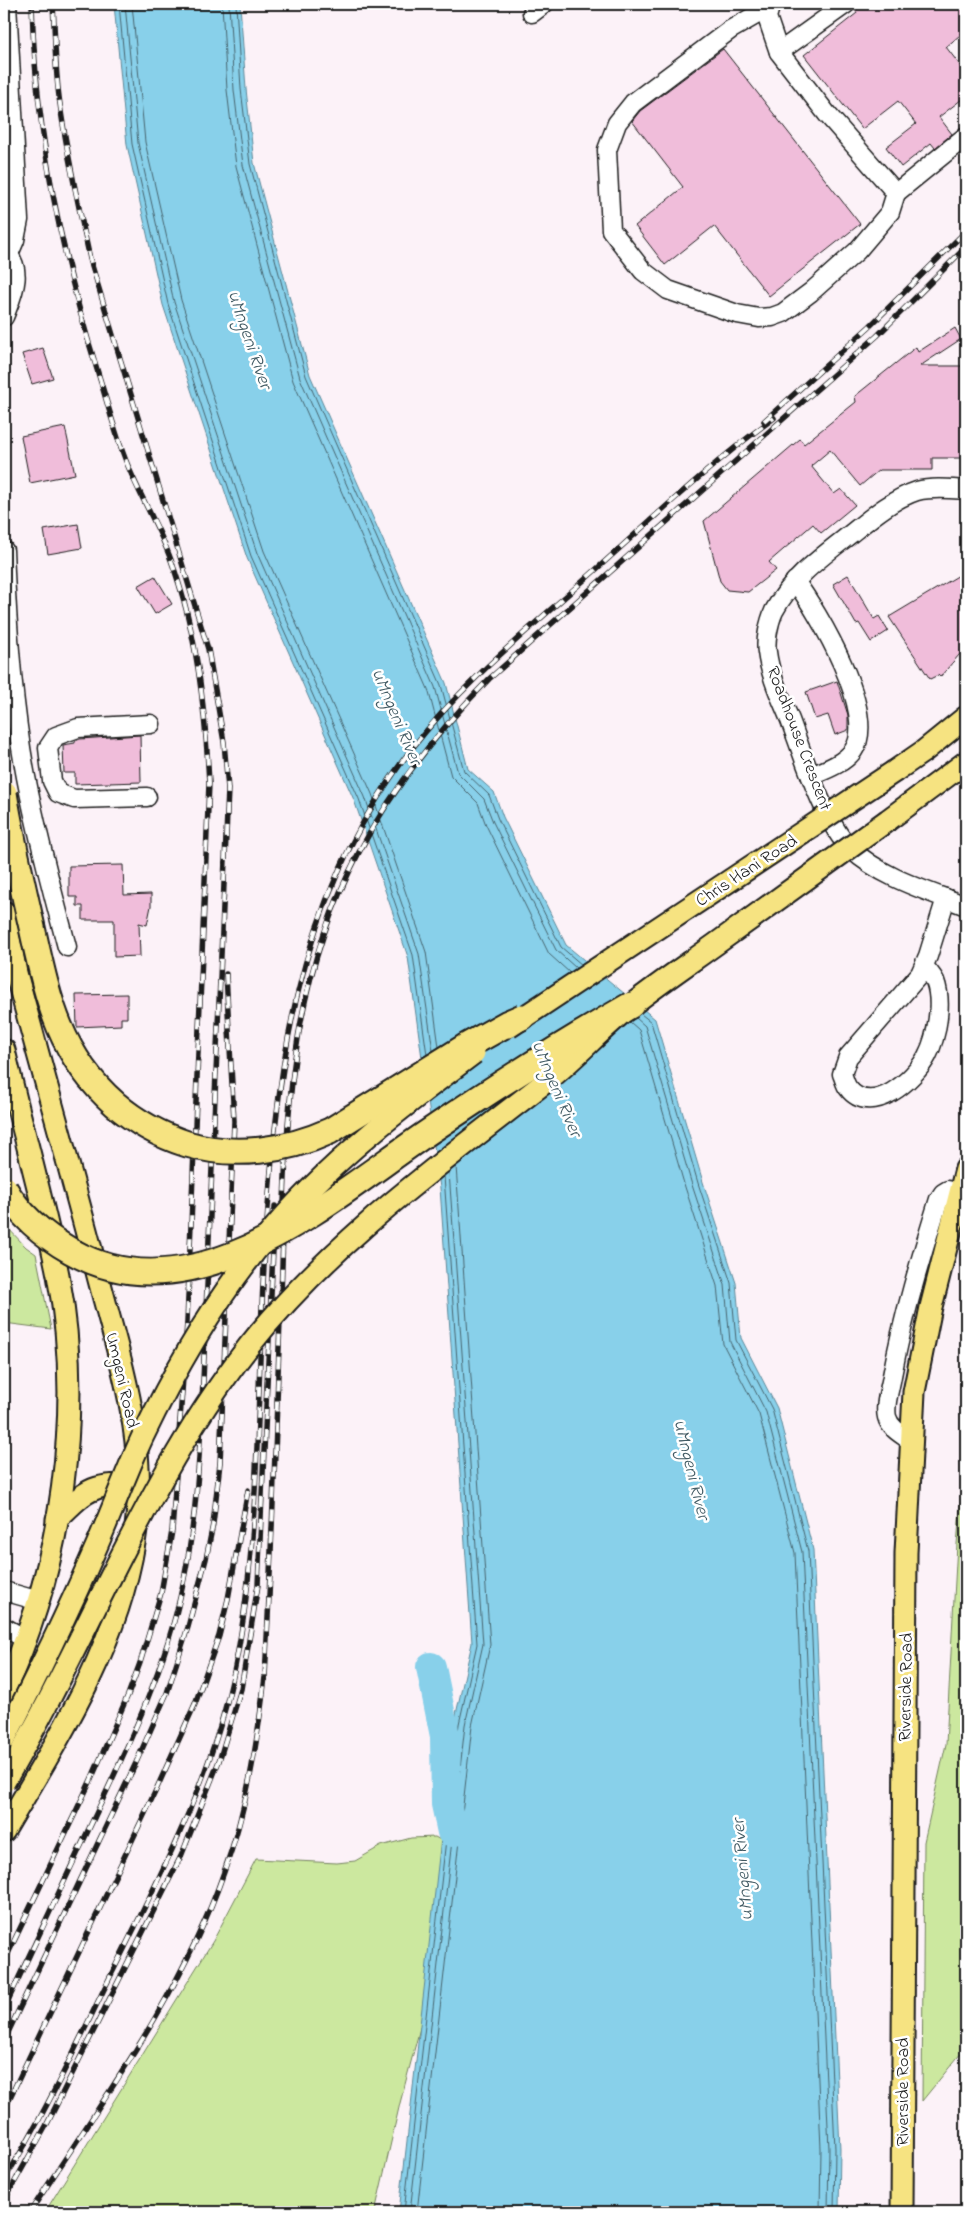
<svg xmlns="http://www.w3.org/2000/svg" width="970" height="2216" viewBox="0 0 970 2216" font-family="'Indie Flower',sans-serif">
<rect width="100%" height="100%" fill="#fcf2f8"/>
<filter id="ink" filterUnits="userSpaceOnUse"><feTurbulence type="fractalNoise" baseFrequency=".02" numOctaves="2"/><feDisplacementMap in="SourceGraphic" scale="10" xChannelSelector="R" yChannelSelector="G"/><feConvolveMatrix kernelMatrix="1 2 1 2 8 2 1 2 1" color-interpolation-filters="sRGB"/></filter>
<g filter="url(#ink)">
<!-- green -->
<g fill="#cce89f" stroke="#74825e">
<polygon points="4,1224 26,1247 36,1254 51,1329 4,1323"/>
<polygon points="966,1354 966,2047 922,2101 924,1842 946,1744 957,1544 965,1455 964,1360"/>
<polygon points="435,1837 446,1843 444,1938 400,2103 375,2212 45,2212 213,1941 256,1859 337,1863 355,1861 381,1846 411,1838"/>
</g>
<!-- water -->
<polygon fill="#88d0ea" stroke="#5d8898" points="114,4 240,4 246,89 254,163 310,375 446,683 468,769 494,792 503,817 566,945 655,1019 703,1182 736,1283 741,1338 777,1408 813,1550 840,2149 839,2212 399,2212 454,1723 472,1643 440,1188 408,957 354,800 247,558 163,305 127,145"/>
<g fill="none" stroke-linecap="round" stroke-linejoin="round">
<!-- shore -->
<g stroke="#47646e" stroke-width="1">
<polyline points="119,4 132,144 168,304 251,556 359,799 413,955 427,1055"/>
<polyline points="125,4 138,143 174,302 257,553 365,797 419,954 433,1051"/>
<polyline points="132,4 145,142 181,300 264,551 372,794 426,952 439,1047"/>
<polyline points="222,4 227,90 236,166 293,381 428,689 451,776 478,803 486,825 549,954 570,973"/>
<polyline points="229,4 234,90 243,165 300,378 435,687 458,773 484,799 493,822 556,950 576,968"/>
<polyline points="236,4 241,89 250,164 306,376 441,685 464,771 489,795 498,819 561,947 582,965"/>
<polyline points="641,1014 651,1022 698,1183 731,1283 736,1340 772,1409 808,1551 835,2149 834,2212"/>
<polyline points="636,1018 645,1026 692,1185 725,1285 730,1342 766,1412 802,1552 829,2149 828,2212"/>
<polyline points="630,1022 639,1030 685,1187 717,1286 723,1344 759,1414 795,1553 821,2149 820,2212"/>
<polyline points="404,2212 459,1724 477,1644 444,1176"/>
<polyline points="410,2212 465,1725 483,1644 449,1172"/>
<polyline points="417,2212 472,1726 490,1645 456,1166"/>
</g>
<!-- river -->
<polyline stroke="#88d0ea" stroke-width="30" points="431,1667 445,1736 446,1804 452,1832"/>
</g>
<!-- building -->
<g fill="#f0bdda" stroke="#1c1c1c">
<polygon points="862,4 966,4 966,30 946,47 966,73 966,96 939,117 952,134 935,148 931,143 901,167 886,147 916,124 898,101 862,129 804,55 857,13 855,10"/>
<polygon points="723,49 860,224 769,296 714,226 665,265 635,226 683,187 632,121 640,111"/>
<polygon points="955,328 961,339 920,366 966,366 966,458 932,458 932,470 879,470 860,486 830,450 811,466 834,494 841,489 855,505 821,533 813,524 769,562 776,570 748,592 727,590 720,581 704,521 800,439 804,444 856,402 855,396 916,347 918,352"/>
<polygon points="43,348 53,378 32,384 22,354"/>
<polygon points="65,427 75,474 30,483 21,436"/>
<polygon points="78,524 82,548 48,554 44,530"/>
<polygon points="966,571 966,647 940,677 938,675 930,679 889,617"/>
<polygon points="848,575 874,619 879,616 888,631 871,642 859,623 856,624 833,584"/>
<polygon points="155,576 172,604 155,614 138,586"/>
<polygon points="837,681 848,715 848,730 835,735 828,715 815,719 806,692"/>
<polygon points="140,735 141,782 75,784 75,773 64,773 63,745 75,743 75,741 80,739"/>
<polygon points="123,865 124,895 151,894 151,906 147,925 139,923 140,956 114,957 114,920 83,920 83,906 77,906 77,897 69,897 69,866"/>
<polygon points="127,994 127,1018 121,1018 121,1025 77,1027 76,995"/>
</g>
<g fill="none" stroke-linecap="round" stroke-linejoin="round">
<defs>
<g id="minor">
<polyline points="7,4 19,220 15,240 9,254"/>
<polyline points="771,4 767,17 779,52 827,114 896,193 966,136"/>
<polyline points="768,8 730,30 633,103 617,123 607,150 611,230 643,271 668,290 737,314 759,318 772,317 783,313 811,292 857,251 890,212 896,193"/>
<polyline points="532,13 544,4"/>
<polyline points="779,52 846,4"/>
<path d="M4,249C25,270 13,294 4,317"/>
<path d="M966,490C950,489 933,487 917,491C892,499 868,520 848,536C820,558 791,579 774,611C769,622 765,641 767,652C770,676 781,698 790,720C803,755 825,825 851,849C882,878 928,891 966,906"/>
<path d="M4,550C7,625 12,703 26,777C37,834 52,891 67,947"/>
<path d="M795,581C818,612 879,715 853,751C843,764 825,770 811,776"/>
<polyline points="147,797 74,799 58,793 52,781 48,748 56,736 78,728 151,724"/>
<path d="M924,966C927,970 933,976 935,981C943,1002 937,1037 927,1056C915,1079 871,1119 848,1088C845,1084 844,1078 842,1074L848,1057L920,974L928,956L946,898"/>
<path d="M911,1441C903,1435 890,1429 887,1417C884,1405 890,1389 892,1376C903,1316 921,1257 939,1199L943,1193L948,1190L960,1194L966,1199"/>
<polyline points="4,1591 39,1601"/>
<polyline points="4,1627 27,1640"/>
</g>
<g id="major">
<polyline points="895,771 924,751 966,717"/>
<polyline points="888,820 966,762"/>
<path d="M4,912L16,973C43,1073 71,1172 97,1272C121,1365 150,1445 134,1543C117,1648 57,1741 4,1831"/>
<path d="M4,1050C21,1125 43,1199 58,1275C84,1409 62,1568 4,1691"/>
<path d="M57,1519C89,1487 94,1483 140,1486"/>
<polyline points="902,2212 906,1553 914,1392 931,1307 966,1169"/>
</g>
</defs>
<!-- minor casing -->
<use href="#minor" stroke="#1c1c1c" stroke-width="21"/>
<!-- major casing -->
<use href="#major" stroke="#1c1c1c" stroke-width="25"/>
<!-- minor -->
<use href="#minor" stroke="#fff" stroke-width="18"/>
<!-- major -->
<use href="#major" stroke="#f6e381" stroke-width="21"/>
<defs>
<g id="rail">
<polyline points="764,421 870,326 966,231"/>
<path d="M4,1962L90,1782L128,1695L140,1663L161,1593L172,1531L187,1322L209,783C205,708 197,631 171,560C158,524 136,490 123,453C114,428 107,402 99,376C61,255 35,131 32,4"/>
<path d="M4,2009C34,1946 64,1882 94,1818C130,1742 166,1667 183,1584C197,1517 200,1449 203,1381L228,789L224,742L208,649L90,259C79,207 67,156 60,104C55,71 55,37 53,4"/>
<polyline points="4,2041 135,1765 167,1693 188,1627 206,1559 213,1524 220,1463 234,1121 226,974"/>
<polyline points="4,2110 156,1790 195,1704 219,1636 228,1599 248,1490"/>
<path d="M4,2180C45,2115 77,2044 111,1975C160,1876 213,1777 235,1667C261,1536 256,1399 264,1266C276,1077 291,908 410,751C459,687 522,635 582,582C645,526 706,467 774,418"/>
<polyline points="4,2201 46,2126 182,1854 219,1761 241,1689 258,1585 275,1206"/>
<path d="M30,2212C100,2104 181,1996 224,1872C247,1809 257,1744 265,1677C272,1550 276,1423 281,1296C284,1217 284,1136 295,1058C316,903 381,789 489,679L877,336L966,247"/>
</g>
</defs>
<!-- rail casing -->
<use href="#rail" stroke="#1c1c1c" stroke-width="5.5"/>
<!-- rail -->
<use href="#rail" stroke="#fff" stroke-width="4" stroke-dasharray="11" stroke-linecap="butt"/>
<defs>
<g id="major-bridge">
<polyline points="509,1027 895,771"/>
<path d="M4,1740C36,1678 66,1616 94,1552C111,1514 125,1475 142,1438C177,1365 218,1294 270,1233C328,1163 402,1107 474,1053"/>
<path d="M4,1782C88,1639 146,1477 249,1346C333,1240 443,1162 548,1080C578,1056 603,1027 633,1004C661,982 691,962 720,941C776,901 832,860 888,820"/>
</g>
<g id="highway-bridge">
<path d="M4,793C11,837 21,879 31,923C47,994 57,1053 115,1104C137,1123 159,1135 187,1144C234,1158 286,1151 330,1131L465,1047L508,1023L522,1017"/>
<path d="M4,1188C20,1216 43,1235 71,1251C196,1322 332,1197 430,1131C495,1087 562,1044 631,1005"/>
</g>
</defs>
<!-- major-bridge casing -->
<use href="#major-bridge" stroke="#1c1c1c" stroke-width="25" stroke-linecap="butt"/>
<!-- highway-bridge casing -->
<use href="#highway-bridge" stroke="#1c1c1c" stroke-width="29" stroke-linecap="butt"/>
<!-- major-bridge -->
<use href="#major-bridge" stroke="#f6e381" stroke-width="21"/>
<!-- highway-bridge -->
<use href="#highway-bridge" stroke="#f6e381" stroke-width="25"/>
</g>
</g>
<g text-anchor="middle" stroke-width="5" stroke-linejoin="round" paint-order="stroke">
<!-- street labels -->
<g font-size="18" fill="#1c1c1c" stroke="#fff">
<text transform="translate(800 738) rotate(69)" y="6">Roadhouse Crescent</text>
<text transform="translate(746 870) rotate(-33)" y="6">Chris Hani Road</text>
<text transform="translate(123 1380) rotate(77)" y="6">Umgeni Road</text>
<text transform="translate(905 1687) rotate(-89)" y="6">Riverside Road</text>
<text transform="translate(902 2092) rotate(-90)" y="6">Riverside Road</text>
</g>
<!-- water labels -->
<g font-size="19" font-style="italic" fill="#425b64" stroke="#fff">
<text transform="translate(251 339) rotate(71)" y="7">uMngeni River</text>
<text transform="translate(398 716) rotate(67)" y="7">uMngeni River</text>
<text transform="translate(558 1088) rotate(67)" y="7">uMngeni River</text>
<text transform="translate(693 1469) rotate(76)" y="7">uMngeni River</text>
<text transform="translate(741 1870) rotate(-95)" y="7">uMngeni River</text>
</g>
</g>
<!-- margin -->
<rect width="970" height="2216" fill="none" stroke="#fff" stroke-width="20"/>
<rect x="10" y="10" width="950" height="2196" fill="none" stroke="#1c1c1c" stroke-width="2" filter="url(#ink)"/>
</svg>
